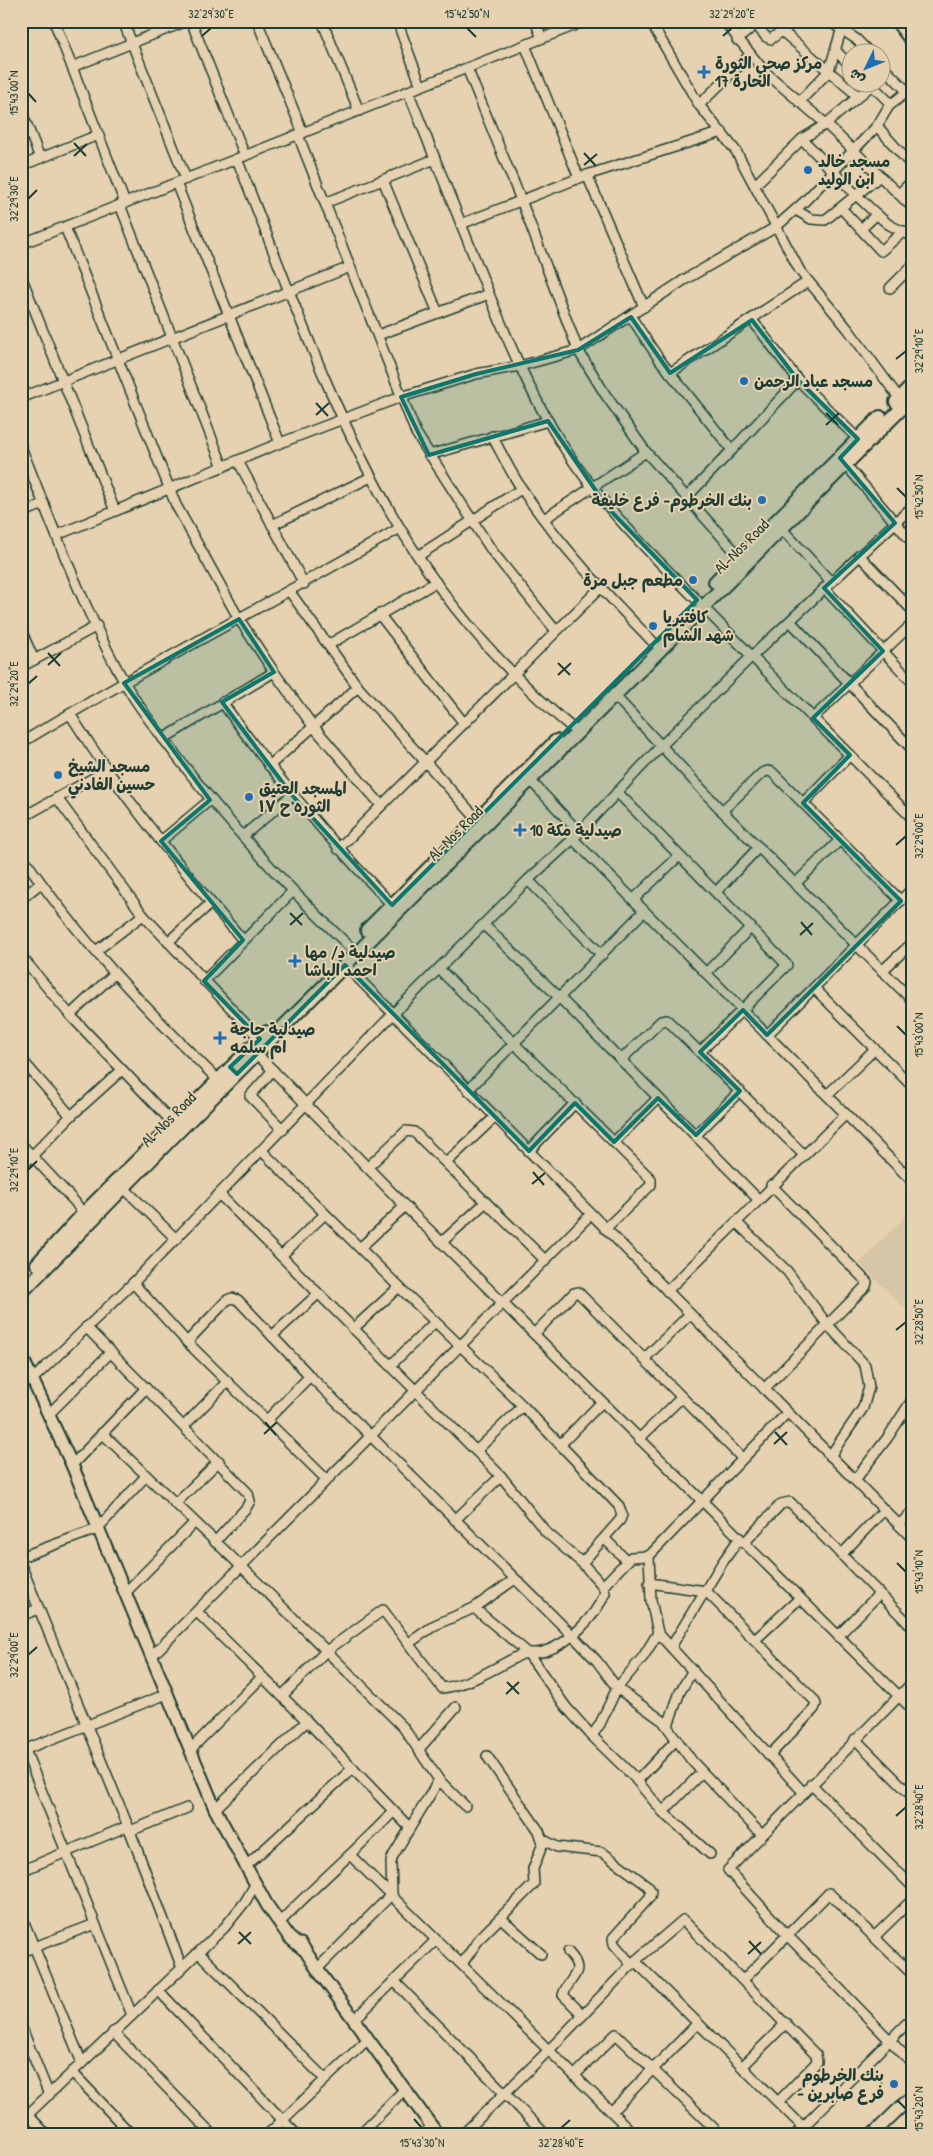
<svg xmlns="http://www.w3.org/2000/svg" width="933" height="2156" viewBox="0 0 933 2156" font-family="'Patrick Hand','Playpen Sans Arabic',sans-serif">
<rect width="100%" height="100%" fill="#e6d2b0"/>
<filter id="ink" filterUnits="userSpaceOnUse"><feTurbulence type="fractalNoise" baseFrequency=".02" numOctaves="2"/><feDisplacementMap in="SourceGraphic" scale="10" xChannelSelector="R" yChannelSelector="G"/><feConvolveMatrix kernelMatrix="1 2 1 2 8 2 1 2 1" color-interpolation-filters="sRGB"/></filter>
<g filter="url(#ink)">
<!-- built -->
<polygon fill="#d6c5a6" points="912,1210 912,1316 859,1263"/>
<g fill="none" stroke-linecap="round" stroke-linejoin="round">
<defs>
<g id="minor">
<polyline points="54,21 125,203"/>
<polyline points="123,21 186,179"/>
<polyline points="191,21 245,156"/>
<polyline points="257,21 303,133"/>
<polyline points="322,21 359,111"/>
<polyline points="397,21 421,86"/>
<polyline points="535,21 542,38"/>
<polyline points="650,21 699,105 736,151 800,271 848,329 899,398"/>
<polyline points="724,21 765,72 826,124 912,207"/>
<polyline points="753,21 766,37 771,39 796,21"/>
<polyline points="829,21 856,39 869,52"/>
<polyline points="783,32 858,96"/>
<polyline points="737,40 758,22"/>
<polyline points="525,45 579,178"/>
<polyline points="836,51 850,65"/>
<polyline points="880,64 907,91"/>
<polyline points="72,67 187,21"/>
<polyline points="467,68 521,200 578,350 605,394 646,452 740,557"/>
<polyline points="869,82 891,104"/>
<path d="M408,91C431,149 454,207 477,264C502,327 528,392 565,449C602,506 649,552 697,600"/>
<polyline points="799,102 829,71 844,21"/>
<polyline points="699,105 750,55"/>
<polyline points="21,110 40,158"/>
<polyline points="877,126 912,166"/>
<polyline points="298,135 416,433 492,551 556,631"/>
<path d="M802,139C830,167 857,199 888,224C896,229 904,231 912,237"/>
<path d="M237,159C287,283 331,413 400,528C446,605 508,675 577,732"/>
<polyline points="21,166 98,135"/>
<polyline points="587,175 644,307"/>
<polyline points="383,180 438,313"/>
<polyline points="176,183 280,443"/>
<polyline points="755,185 802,139 826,124 872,85"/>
<polyline points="899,194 912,181"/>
<polyline points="325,203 435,159"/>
<polyline points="120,205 223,467"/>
<polyline points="841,208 881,251 904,231"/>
<polyline points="796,210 811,219 825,220 880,176"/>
<polyline points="461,224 587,175 722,132"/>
<polyline points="65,227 176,505 239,619 274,672 313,726 381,805"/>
<polyline points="861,229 877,214"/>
<polyline points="21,244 586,21"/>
<polyline points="21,276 115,511"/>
<polyline points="890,288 912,266"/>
<polyline points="631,317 659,359 732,450 686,498"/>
<polyline points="752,320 798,380 858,439"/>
<polyline points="378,335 489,294"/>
<polyline points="670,373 807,282"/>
<polyline points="21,398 350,267"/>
<path d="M492,436C502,454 511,473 522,489C560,546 607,595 654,643"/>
<path d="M21,447C52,524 84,611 125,683C139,709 158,731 175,754C228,824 287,887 351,948"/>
<polyline points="732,450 798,380"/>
<polyline points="429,455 548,421"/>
<polyline points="238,461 304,584"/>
<polyline points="846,465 912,542"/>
<polyline points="21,513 44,504"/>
<polyline points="544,519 646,452"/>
<polyline points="272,525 371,477"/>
<polyline points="782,529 831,582"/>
<polyline points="57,535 280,443 401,397 476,374 520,366 578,350 684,280 776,227 805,201 877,126 889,106 912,88"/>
<polyline points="859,555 912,610"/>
<polyline points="418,556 521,489"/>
<polyline points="824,588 912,682"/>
<polyline points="290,592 358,687 477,819"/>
<polyline points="703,607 912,818"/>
<polyline points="379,614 463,722"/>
<polyline points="790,621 912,749"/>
<polyline points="21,630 34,660"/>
<polyline points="328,645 436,582"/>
<polyline points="21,667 97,626"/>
<polyline points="614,695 722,811 912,1000"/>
<path d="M222,702C273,774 330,841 392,905"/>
<path d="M70,714C121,795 180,868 243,940"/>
<polyline points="813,718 912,624"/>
<polyline points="163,739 274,672"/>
<path d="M21,743C145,667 274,601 400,528"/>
<polyline points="269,766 358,687"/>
<polyline points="530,780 579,832"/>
<polyline points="617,792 787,965 700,1052"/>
<polyline points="57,798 143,915 260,1039"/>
<polyline points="803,803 850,755"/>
<polyline points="722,811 762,773 768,771 772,772 901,901"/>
<polyline points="21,818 106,771"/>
<polyline points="243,836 292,795"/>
<polyline points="573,839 912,1181"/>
<polyline points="161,841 210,800"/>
<polyline points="338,849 600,588"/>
<path d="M21,854C77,938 147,1010 218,1080"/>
<polyline points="528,880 602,955"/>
<polyline points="795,884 840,840"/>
<polyline points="716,892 759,847"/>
<polyline points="21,899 41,883"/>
<polyline points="633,900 679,856"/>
<polyline points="484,925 560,998 758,1199"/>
<polyline points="168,942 211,903"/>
<polyline points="96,951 143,915"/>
<polyline points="21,956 70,1015 174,1124"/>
<polyline points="345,965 912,1538"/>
<polyline points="439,969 651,1179 651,1185 605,1229"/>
<polyline points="882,971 912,943"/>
<polyline points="706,973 751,927"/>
<polyline points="204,981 292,892"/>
<polyline points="814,988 912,1086"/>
<polyline points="70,1015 114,974"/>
<polyline points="767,1035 912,889"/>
<polyline points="257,1054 405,1206 912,1709"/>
<polyline points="21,1059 71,1116"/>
<polyline points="621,1060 661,1021 667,1020 803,1154"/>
<polyline points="273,1070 250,1096 283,1130"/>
<polyline points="468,1090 644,911"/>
<polyline points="827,1095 874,1050"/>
<polyline points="696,1135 740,1091"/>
<polyline points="614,1142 658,1098"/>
<polyline points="21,1144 75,1202 85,1217"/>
<polyline points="262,1151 399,1287 523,1406 619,1506 622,1515 620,1520 582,1563"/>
<polyline points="529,1151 575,1103"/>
<polyline points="447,1162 495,1117"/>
<polyline points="21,1167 71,1116 122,1070"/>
<polyline points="368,1167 406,1131 414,1132 546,1261"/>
<polyline points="904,1173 912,1166"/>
<polyline points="123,1187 176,1239"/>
<path d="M219,1194L501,1476L546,1532L582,1563L603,1586L605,1593C595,1617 569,1644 545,1651C536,1655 529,1651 520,1655C495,1668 469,1685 442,1688L383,1610L325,1652L282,1696"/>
<polyline points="736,1222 787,1271 827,1324 865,1365 869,1387 863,1408 830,1456"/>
<polyline points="442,1242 486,1202"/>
<polyline points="360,1248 405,1206"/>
<polyline points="281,1256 325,1214"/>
<polyline points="133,1283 187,1342 327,1480"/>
<polyline points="667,1291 846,1114"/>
<polyline points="86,1327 248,1493 250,1501 246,1508 215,1542"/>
<polyline points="353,1329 399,1287"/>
<polyline points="534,1334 574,1293 578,1292 742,1458"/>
<polyline points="272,1336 318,1294"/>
<polyline points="187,1342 227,1300 232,1298 238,1300 310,1376 572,1635 597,1661 617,1688 663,1721 692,1761 761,1834"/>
<polyline points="644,1359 690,1314"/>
<polyline points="390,1366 435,1322"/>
<polyline points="33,1379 133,1283 393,1014 528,880 573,839 661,746 752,656 912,507"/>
<polyline points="764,1389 866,1286 867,1282 771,1185"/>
<polyline points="787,1413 649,1556 651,1600 658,1633 803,1792"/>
<polyline points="49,1414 111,1352"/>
<polyline points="266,1421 310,1376"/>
<polyline points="184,1426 227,1382"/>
<polyline points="102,1433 242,1567 403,1727 439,1780 465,1806"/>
<polyline points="639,1439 681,1398"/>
<polyline points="560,1445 602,1402"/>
<polyline points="476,1451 523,1406"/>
<polyline points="72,1465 146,1388"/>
<polyline points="855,1480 888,1437 912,1400"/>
<polyline points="175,1504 219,1461"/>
<polyline points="455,1520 501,1476"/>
<polyline points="899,1525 912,1512"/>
<polyline points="605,1539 627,1561"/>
<polyline points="744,1543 781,1504 790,1502 912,1627"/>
<polyline points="841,1555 884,1510"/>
<polyline points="21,1557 97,1529 146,1476"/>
<polyline points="21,1565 130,1831 182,1968"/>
<polyline points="649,1583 706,1591 814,1700 816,1704 814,1709 769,1756"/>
<polyline points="603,1586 631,1557 649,1556"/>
<polyline points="125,1593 194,1523"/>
<polyline points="474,1608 527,1652 566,1707 592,1736 633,1776 663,1812 710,1854"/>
<polyline points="197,1612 307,1721 409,1827"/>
<polyline points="21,1616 38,1609"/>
<polyline points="838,1636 879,1594"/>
<polyline points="756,1639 800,1598"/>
<polyline points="409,1643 435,1625 474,1608 515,1579"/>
<polyline points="671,1647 722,1563 739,1539"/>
<polyline points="152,1656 591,1214"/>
<polyline points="912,1683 728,1870 786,1934 912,2063"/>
<polyline points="668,1725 680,1692 693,1670"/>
<polyline points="592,1736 600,1724 617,1688 643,1657 658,1633"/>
<polyline points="855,1739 912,1796"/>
<polyline points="21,1740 132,2015"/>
<polyline points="419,1749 456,1707"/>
<polyline points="190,1750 262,1677"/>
<polyline points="21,1751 167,1694"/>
<polyline points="637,1781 677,1739"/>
<polyline points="811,1784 912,1886"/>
<polyline points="215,1809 307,1721"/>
<polyline points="663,1812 702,1772"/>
<polyline points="130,1831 187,1808"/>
<polyline points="542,1839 557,1847 602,1852 648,1886 651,1891 650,1897 613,1938 614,1944 632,1965"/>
<polyline points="350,1855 635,2135"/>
<polyline points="245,1867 353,1768"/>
<polyline points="21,1871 128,1826"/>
<polyline points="21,1915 82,2063"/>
<path d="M284,1918C320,1881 358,1849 393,1812"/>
<polyline points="501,1918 541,1954"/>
<polyline points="875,1936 912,1900"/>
<polyline points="21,1952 95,1924"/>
<path d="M568,1952C588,1973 569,1976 563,1995L583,2015"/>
<polyline points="199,1953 325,2079"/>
<polyline points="635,1961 803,2127"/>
<polyline points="462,1964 480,1938 534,1884 533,1869 543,1843 539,1831 487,1756"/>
<polyline points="317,1969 392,1894 391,1862 393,1856 439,1780"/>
<polyline points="744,1979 829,1893 912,1974"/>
<polyline points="394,1981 546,2135"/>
<polyline points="158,1990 297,2135"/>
<polyline points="354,2020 436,1940"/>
<polyline points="21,2026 49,2095"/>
<polyline points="113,2032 213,2135"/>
<polyline points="742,2067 786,2023"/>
<polyline points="72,2072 132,2135"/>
<polyline points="575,2075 616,2034 721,2135"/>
<polyline points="612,2111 698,2023"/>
<polyline points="28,2115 47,2135"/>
<polyline points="21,2121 224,1928 245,1902 256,1883"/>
<polyline points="267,2135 368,2039"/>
<polyline points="359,2135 405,2089"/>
<polyline points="423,2135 432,2126"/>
<polyline points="462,2135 549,2050 635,1961 683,1920 816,2055 817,2062 778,2102"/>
<polyline points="795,2135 912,2018"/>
</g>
<g id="tertiary">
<polyline points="896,21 912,42"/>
<polyline points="21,1355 72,1465 215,1809 267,1905 290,1938 303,1949"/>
<polyline points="301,1944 317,1969 438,2135"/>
<polyline points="872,2135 912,2096"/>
</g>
<g id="secondary">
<polyline points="896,402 912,386"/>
<polyline points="715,582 880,417"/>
<polyline points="367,930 556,741"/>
<polyline points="37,1264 84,1213 267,1032"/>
<polyline points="21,1293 171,1139 912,398"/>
</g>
</defs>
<!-- minor casing -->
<use href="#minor" stroke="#1f3d34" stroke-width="12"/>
<!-- tertiary casing -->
<use href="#tertiary" stroke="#1f3d34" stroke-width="15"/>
<!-- secondary casing -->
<use href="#secondary" stroke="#1f3d34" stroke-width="16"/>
<!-- minor -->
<use href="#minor" stroke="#e6d2b0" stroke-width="9"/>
<!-- tertiary -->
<use href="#tertiary" stroke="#e6d2b0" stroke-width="11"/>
<!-- secondary -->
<use href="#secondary" stroke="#e6d2b0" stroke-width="12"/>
</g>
</g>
<!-- marked area -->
<path fill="#0f766e" fill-opacity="0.2" stroke="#0f766e" stroke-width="4" stroke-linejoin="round" d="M631,317L670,373L752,320L798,380L858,439L840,458L895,523L824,588L883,651L813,718L850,755L803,803L901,901L767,1035L743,1010L700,1052L740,1091L696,1135L658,1098L614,1142L575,1103L529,1151L345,965L237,1074L230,1067L260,1039L204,981L243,940L161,841L210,800L124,683L239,619L274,672L222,702L292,795L392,905L697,600L607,507L548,421L429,455L401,397L476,374L578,350Z"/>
<!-- ticks -->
<path fill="none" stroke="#1f3d34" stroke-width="2" d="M467,28L476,37M202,36L211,28M723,36L732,28M28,93L36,102M74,143L86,156M584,153L596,166M74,156L87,144M584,165L597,154M28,199L37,190M896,359L906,351M316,403L328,416M826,413L838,425M316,415L329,403M826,425L839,413M897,488L906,497M48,653L60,666M558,663L570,675M48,665L61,653M558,675L571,663M28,684L37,676M896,845L906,836M290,913L302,925M801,922L812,935M290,925L303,913M800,935L813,923M897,1026L906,1035M28,1170L37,1161M533,1172L544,1185M532,1184L545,1173M896,1330L906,1322M265,1422L276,1435M775,1432L787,1445M264,1434L277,1422M774,1444L787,1432M897,1563L906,1572M28,1655L37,1647M507,1682L519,1694M506,1694L519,1682M896,1816L906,1807M239,1932L251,1944M749,1941L761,1954M238,1944L251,1932M748,1954L761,1942M897,2100L906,2109M414,2119L422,2128M561,2128L570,2120"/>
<!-- markers -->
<g fill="#1f6fb2" stroke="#e6d2b0" stroke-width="2">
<path d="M701.5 64.5h5v5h5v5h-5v5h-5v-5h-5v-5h5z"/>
<circle cx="808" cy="170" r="5"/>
<circle cx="744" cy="381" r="5"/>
<circle cx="762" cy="500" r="5"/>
<circle cx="693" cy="580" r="5"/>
<circle cx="653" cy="626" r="5"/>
<circle cx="58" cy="775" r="5"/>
<circle cx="249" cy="797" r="5"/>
<path d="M517.5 822.5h5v5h5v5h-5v5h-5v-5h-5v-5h5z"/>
<path d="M292.5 953.5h5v5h5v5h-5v5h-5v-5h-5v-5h5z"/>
<path d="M217.5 1030.5h5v5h5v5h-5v5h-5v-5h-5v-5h5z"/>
<circle cx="894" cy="2084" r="5"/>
</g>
<g text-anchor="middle" stroke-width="4" stroke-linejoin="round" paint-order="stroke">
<!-- poi labels -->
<g font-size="16" font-weight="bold" fill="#1f3d34" stroke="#e6d2b0" text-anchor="start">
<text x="715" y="69">مركز صحي الثورة<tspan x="715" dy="18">الحارة 17</tspan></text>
<text x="818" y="167">مسجد خالد<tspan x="818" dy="18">ابن الوليد</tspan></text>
<text x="754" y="387">مسجد عباد الرحمن</text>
<text x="752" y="506" text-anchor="end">بنك الخرطوم- فرع خليفة</text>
<text x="683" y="586" text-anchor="end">مطعم جبل مرة</text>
<text x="663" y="623">كافتيريا<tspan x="663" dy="18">شهد الشام</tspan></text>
<text x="68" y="772">مسجد الشيخ<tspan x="68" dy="18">حسين الفادني</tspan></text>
<text x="259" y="794">المسجد العتيق<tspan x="259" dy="18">الثوره ح ١٧</tspan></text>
<text x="530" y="836">صيدلية مكة 10</text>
<text x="305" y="958">صيدلية د/ مها<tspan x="305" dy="18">احمد الباشا</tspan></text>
<text x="230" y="1035">صيدلية حاجة<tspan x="230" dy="18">ام سلمه</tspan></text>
<text x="884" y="2081" text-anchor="end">بنك الخرطوم<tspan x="884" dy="18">- فرع صابرين</tspan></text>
</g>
<!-- street labels -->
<g font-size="16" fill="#1f3d34" stroke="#e6d2b0">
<text transform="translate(741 546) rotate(-45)" y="6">Al-Nos Road</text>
<text transform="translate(455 833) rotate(-45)" y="6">Al-Nos Road</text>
<text transform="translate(168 1119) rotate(-45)" y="6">Al-Nos Road</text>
</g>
</g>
<!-- margin -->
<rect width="933" height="2156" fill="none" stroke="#e6d2b0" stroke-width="55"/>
<!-- north arrow -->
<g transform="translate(866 68) rotate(227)"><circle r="24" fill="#e6d2b0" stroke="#96967e"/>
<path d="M0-4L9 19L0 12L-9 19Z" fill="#1f6fb2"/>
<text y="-8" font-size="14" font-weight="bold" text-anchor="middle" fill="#1f3d34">ش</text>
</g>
<rect x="28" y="28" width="878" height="2100" fill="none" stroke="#1f3d34" stroke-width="2"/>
<g font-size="12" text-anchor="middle" fill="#1f3d34">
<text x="211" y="18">32°29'30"E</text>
<text x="467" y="18">15°42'50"N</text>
<text x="732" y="18">32°29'20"E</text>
<text transform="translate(14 93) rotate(-90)" y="4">15°43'00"N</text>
<text transform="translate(14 199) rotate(-90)" y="4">32°29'30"E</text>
<text transform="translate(919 351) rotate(-90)" y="4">32°29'10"E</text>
<text transform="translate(919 497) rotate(-90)" y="4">15°42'50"N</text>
<text transform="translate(14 684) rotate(-90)" y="4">32°29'20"E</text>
<text transform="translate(919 836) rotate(-90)" y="4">32°29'00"E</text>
<text transform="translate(919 1035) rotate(-90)" y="4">15°43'00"N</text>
<text transform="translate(14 1170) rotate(-90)" y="4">32°29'10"E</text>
<text transform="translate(919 1322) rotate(-90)" y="4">32°28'50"E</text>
<text transform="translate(919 1572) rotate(-90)" y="4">15°43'10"N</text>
<text transform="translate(14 1655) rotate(-90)" y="4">32°29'00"E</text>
<text transform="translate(919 1807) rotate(-90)" y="4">32°28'40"E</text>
<text transform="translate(919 2109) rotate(-90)" y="4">15°43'20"N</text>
<text x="422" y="2147">15°43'30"N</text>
<text x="561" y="2147">32°28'40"E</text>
</g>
</svg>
